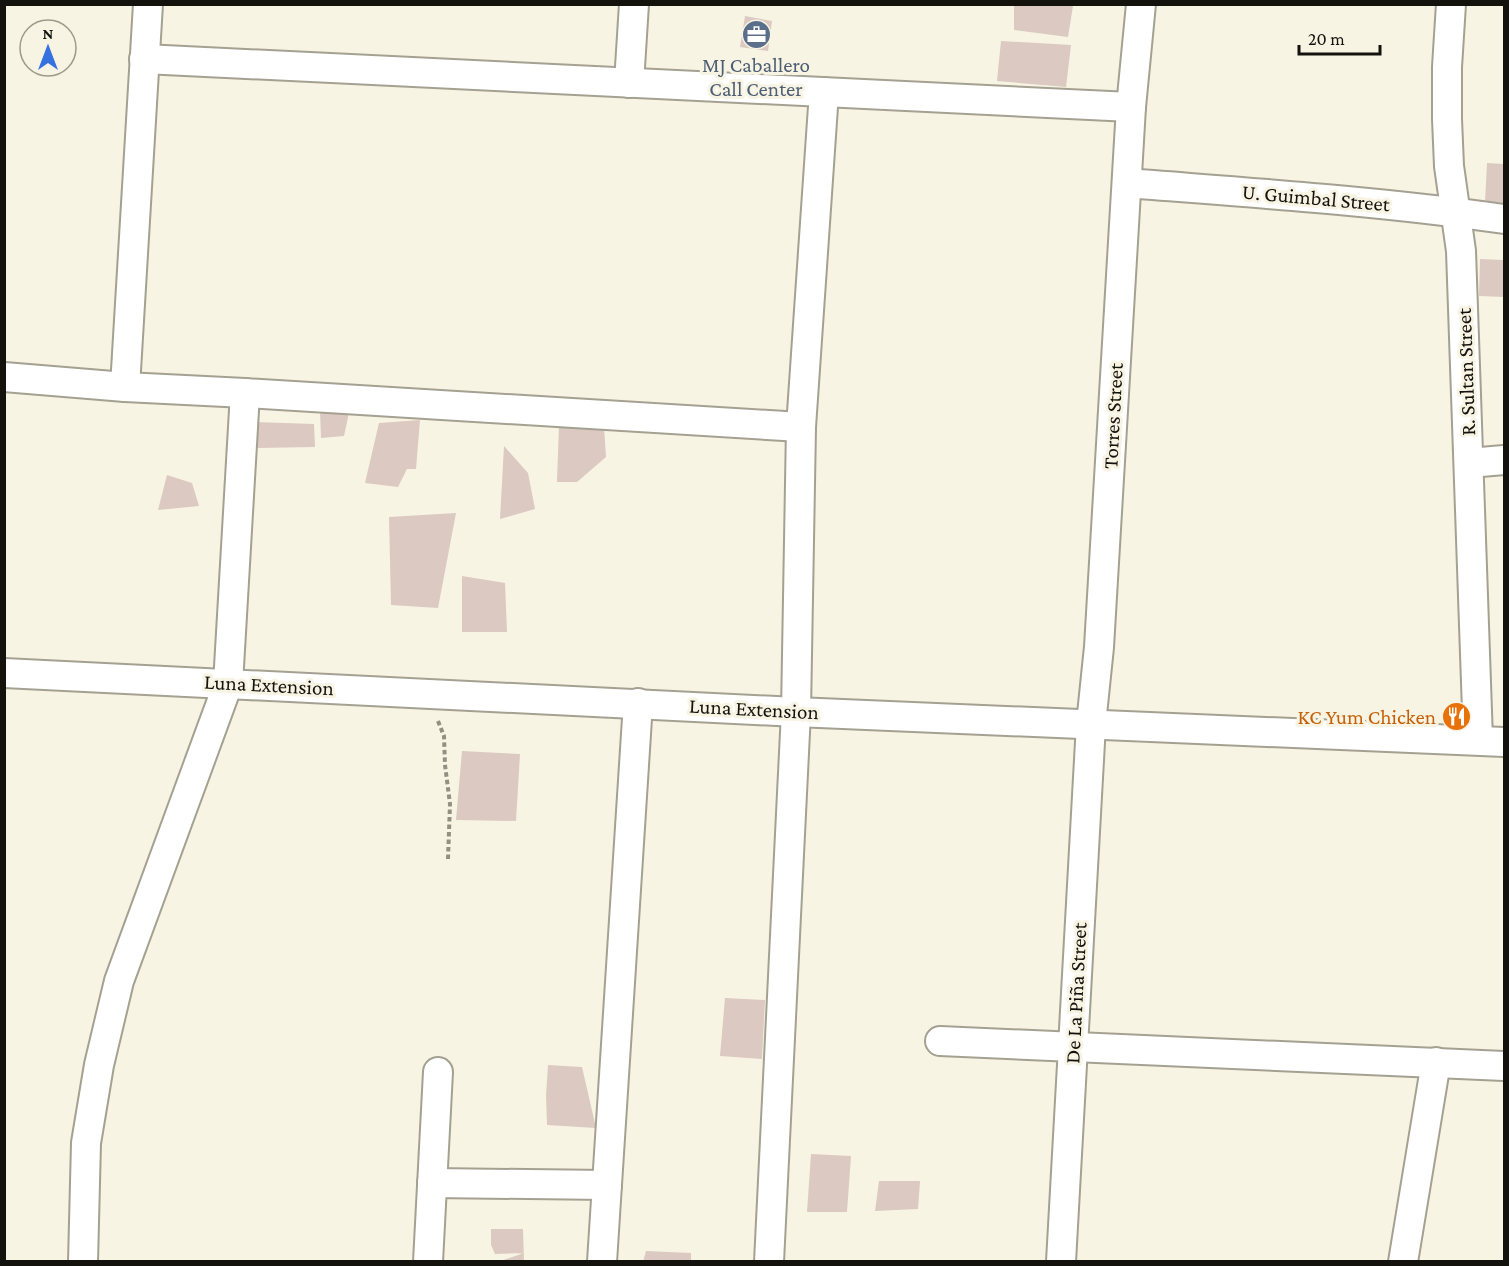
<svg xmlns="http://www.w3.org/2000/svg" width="1509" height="1266" viewBox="0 0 1509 1266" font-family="'Crimson Pro',serif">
<rect width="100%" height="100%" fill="#f8f4e3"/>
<!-- building -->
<g fill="#dbc9c2">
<polygon points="1014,4 1060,4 1073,6 1068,37 1014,30"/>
<polygon points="745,16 772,21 768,51 740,47"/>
<polygon points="1001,41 1071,45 1066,87 997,81"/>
<polygon points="1487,163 1504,164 1504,203 1485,203"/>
<polygon points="1480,259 1504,260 1504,297 1479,296"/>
<polygon points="350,408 344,436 321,438 320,410"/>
<polygon points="420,420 416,469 407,469 398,487 365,483 379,423"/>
<polygon points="254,422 314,424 315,447 257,448"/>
<polygon points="559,425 604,427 606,457 577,482 557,482"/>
<polygon points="504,446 528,473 535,509 500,519"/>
<polygon points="167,475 192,483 199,506 158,510"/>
<polygon points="456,513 438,608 391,605 389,517"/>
<polygon points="462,576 505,583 507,632 462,632"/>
<polygon points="462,751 520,754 516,821 456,820"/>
<polygon points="725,998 765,1000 762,1059 720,1056"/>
<polygon points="548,1065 582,1067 596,1128 547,1125 546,1096"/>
<polygon points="811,1154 851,1156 847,1212 807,1212"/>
<polygon points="879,1181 920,1181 918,1209 875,1211"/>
<polygon points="491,1229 523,1229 524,1262 498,1262 524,1253 495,1254 491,1245"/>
<polygon points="646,1251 691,1253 691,1262 643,1262"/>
</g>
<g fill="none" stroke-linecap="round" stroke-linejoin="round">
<defs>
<g id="minor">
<polyline points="1451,4 1447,67 1447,119 1449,166 1461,251 1478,740"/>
<polyline points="144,59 1131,107"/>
<polyline points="629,83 634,4"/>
<path d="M1127,183C1253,193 1379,201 1504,219"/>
<polyline points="4,377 125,387 245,393 801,427"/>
<polyline points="125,387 148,4"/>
<polyline points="1469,463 1504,460"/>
<polyline points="4,673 796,712 1504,742"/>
<polyline points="940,1041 1504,1066"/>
<polyline points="432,1183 607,1185"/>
<polyline points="83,1262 86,1143 99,1065 119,981 228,684 245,393"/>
<polyline points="428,1262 438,1072"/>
<polyline points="602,1262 638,703"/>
<polyline points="769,1262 796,712 801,427 824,92"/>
<polyline points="1061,1262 1091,724 1099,647 1131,107 1141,4"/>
<polyline points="1403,1262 1436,1062"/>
</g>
</defs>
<!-- minor casing -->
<use href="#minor" stroke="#a4a192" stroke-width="32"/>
<!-- path -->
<polyline stroke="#928f83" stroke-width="4" stroke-dasharray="4.5 3" stroke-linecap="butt" points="438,721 444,736 445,765 450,804 448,859"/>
<!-- minor -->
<use href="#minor" stroke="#fff" stroke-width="28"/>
</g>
<!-- icons -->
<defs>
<symbol id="office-disc" viewBox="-11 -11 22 22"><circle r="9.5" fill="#5c6f8a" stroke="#f8f4e3"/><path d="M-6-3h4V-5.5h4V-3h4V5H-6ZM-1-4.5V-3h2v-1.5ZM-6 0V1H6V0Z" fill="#fff"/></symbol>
<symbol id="restaurant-disc" viewBox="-11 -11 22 22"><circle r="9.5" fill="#e8710a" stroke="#f8f4e3"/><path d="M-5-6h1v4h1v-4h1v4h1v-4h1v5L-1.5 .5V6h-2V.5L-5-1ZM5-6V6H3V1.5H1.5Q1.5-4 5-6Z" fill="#fff"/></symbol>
</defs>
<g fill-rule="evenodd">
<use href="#office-disc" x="740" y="18" width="33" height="33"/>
<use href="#restaurant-disc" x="1440" y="700" width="33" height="33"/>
</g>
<g text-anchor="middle" stroke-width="6" stroke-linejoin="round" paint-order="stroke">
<!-- service labels -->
<g font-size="21" fill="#4e5e75" stroke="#f8f4e3">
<text x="756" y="72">MJ Caballero<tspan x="756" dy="24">Call Center</tspan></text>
</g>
<!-- street labels -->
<g font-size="21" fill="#13120d" stroke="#f8f4e3">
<text transform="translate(1316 198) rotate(5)" y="7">U. Guimbal Street</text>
<text transform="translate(1466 372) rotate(-92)" y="7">R. Sultan Street</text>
<text transform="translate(1113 416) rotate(-87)" y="7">Torres Street</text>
<text transform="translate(269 685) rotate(3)" y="7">Luna Extension</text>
<text transform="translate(754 709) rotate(3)" y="7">Luna Extension</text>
<text transform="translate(1076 993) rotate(-87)" y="7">De La Piña Street</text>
</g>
<!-- food labels -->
<g font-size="21" fill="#c56008" stroke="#f8f4e3" text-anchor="end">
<text x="1436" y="724">KC Yum Chicken</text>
</g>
</g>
<!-- border -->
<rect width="1509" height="1266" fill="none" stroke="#13120d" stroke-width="12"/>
<!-- north arrow -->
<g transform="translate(48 48)"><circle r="28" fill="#f8f4e3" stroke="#9c9a8d" stroke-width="1.5"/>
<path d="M0-4.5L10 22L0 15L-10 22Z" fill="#3671e0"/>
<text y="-9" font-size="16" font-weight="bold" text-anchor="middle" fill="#13120d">N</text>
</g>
<!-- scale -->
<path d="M1299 45v9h81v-9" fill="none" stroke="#13120d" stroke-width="3"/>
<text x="1308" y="45" font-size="18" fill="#13120d" stroke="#f8f4e3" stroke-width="4.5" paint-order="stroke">20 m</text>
</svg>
